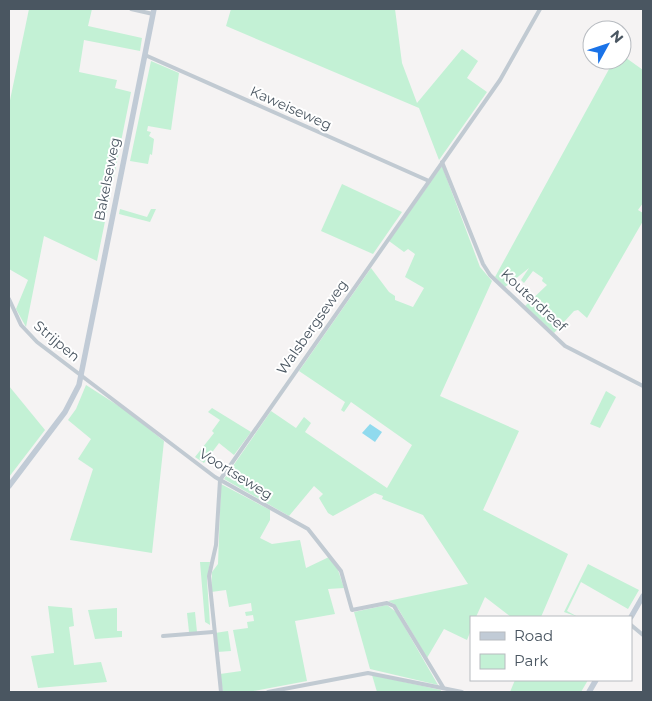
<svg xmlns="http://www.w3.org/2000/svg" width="652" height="701" viewBox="0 0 652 701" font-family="Montserrat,sans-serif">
<rect width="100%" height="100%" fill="#f5f3f3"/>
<!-- green -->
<g fill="#c3f1d5">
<polygon points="29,9 92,9 88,26 142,38 140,51 84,40 79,72 117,80 115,88 131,92 97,261 44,236 26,327 16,309 28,280 9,269 9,105"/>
<polygon points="231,9 395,9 402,63 417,103 462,49 478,61 467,78 487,92 439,160 419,108 226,26"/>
<polygon points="622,55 643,70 643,203 638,210 643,213 643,221 587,318 578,310 574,311 554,333 525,306 547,285 542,281 543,278 533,271 524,283 521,280 529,268 505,287 495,277 614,60 622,60"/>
<polygon points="151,61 179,73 171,130 148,126 147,131 151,132 149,136 154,139 152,155 150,154 148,164 130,161"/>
<polygon points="442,166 480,267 492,281 440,396 519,431 483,510 568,554 541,617 511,617 485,597 476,617 471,617 471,630 467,640 444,629 427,658 399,610 394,604 388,601 468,584 423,515 382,499 383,496 375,493 333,516 328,513 319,498 323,494 314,486 289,516 224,479 271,411 296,428 304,417 311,423 305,432 387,488 412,445 351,402 344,412 341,410 345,402 299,371 371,268 389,292 395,296 395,300 413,307 424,288 405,277 415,254 408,249 404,252 389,241"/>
<polygon points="342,184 402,212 373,254 321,231"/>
<polygon points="120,209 147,217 151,209 156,209 150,222 119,214"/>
<polygon points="86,385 125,410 164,441 152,553 70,540 93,469 78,459 91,439 68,420 76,409"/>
<polygon points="9,386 45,430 9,477"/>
<polygon points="606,391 616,397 600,428 590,424"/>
<polygon points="212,408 251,432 234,455 219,443 204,463 195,457 214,433 212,431 220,420 208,412"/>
<polygon points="221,484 270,510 270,520 260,538 272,544 300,540 306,568 329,557 338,570 344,588 328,589 335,614 295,621 307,681 248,692 223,692 220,674 241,671 233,630 248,628 247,622 254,621 253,615 246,616 245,612 252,611 251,603 229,607 226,590 211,592 212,572 218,564"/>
<polygon points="200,562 210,562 207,580 210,625 205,622"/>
<polygon points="588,564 639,590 628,609 581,582 567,611 578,617 564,612"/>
<polygon points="387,605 396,612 438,685 370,669 354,612"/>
<polygon points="48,606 72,608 74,626 69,627 74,665 101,662 107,682 38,688 31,656 54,653"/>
<polygon points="117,608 117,631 122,631 122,637 95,639 88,610"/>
<polygon points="195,612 197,632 189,632 187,613"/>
<polygon points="228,631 231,651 217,652 215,633"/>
<polygon points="372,675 441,690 440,692 377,692"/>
<polygon points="515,680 588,680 581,692 510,692"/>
</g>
<!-- water -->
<polygon fill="#90daee" points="370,424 382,432 375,442 362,433"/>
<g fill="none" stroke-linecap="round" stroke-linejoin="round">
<!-- minor -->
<g stroke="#c1cad2" stroke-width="4">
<polyline points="131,9 153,14"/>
<polyline points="145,55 429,181"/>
<polyline points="442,162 483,264 490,275 565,346 643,386"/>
<polyline points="9,299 21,325 37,342 215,477 308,529 341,571 352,610 387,603 394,606 443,687"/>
<polyline points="631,625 643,635"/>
<polyline points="163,636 213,632"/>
<polyline points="221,692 209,576 216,545 220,480 500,80 540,9"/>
<polyline points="268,692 368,673 462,692"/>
</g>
<!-- secondary -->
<g stroke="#c1cbd6" stroke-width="5.5">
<polyline points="9,486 65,412 79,385 154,9"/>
<polyline points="631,617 643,596"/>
<polyline points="589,692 596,680"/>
</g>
</g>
<g text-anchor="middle" stroke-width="4" stroke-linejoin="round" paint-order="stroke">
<!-- street labels -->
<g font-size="14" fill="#4a5661" stroke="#fff">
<text transform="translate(291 108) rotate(24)" y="5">Kaweiseweg</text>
<text transform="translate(107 179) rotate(-79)" y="5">Bakelseweg</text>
<text transform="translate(534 300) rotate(43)" y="5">Kouterdreef</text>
<text transform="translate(312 327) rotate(-55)" y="5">Walsbergseweg</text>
<text transform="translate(57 341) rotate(40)" y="5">Strijpen</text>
<text transform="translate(236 474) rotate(32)" y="5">Voortseweg</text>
</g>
</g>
<!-- border -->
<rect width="652" height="701" fill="none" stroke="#4a5661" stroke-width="20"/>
<!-- legend -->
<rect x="470" y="616" width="162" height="65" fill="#ffffff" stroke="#b7bbc0"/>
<rect x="480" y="632" width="25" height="8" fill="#c1cbd6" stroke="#b7bbc0"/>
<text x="514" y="641" font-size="15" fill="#4a5661">Road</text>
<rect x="480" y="654" width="25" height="15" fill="#c3f1d5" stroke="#b7bbc0"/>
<text x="514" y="666" font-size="15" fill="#4a5661">Park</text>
<!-- north arrow -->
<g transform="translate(607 45) rotate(50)"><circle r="24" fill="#ffffff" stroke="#b7bbc0"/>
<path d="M0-4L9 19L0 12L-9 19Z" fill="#1a73e8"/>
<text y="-8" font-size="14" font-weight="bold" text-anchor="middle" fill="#4a5661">N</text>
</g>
</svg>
